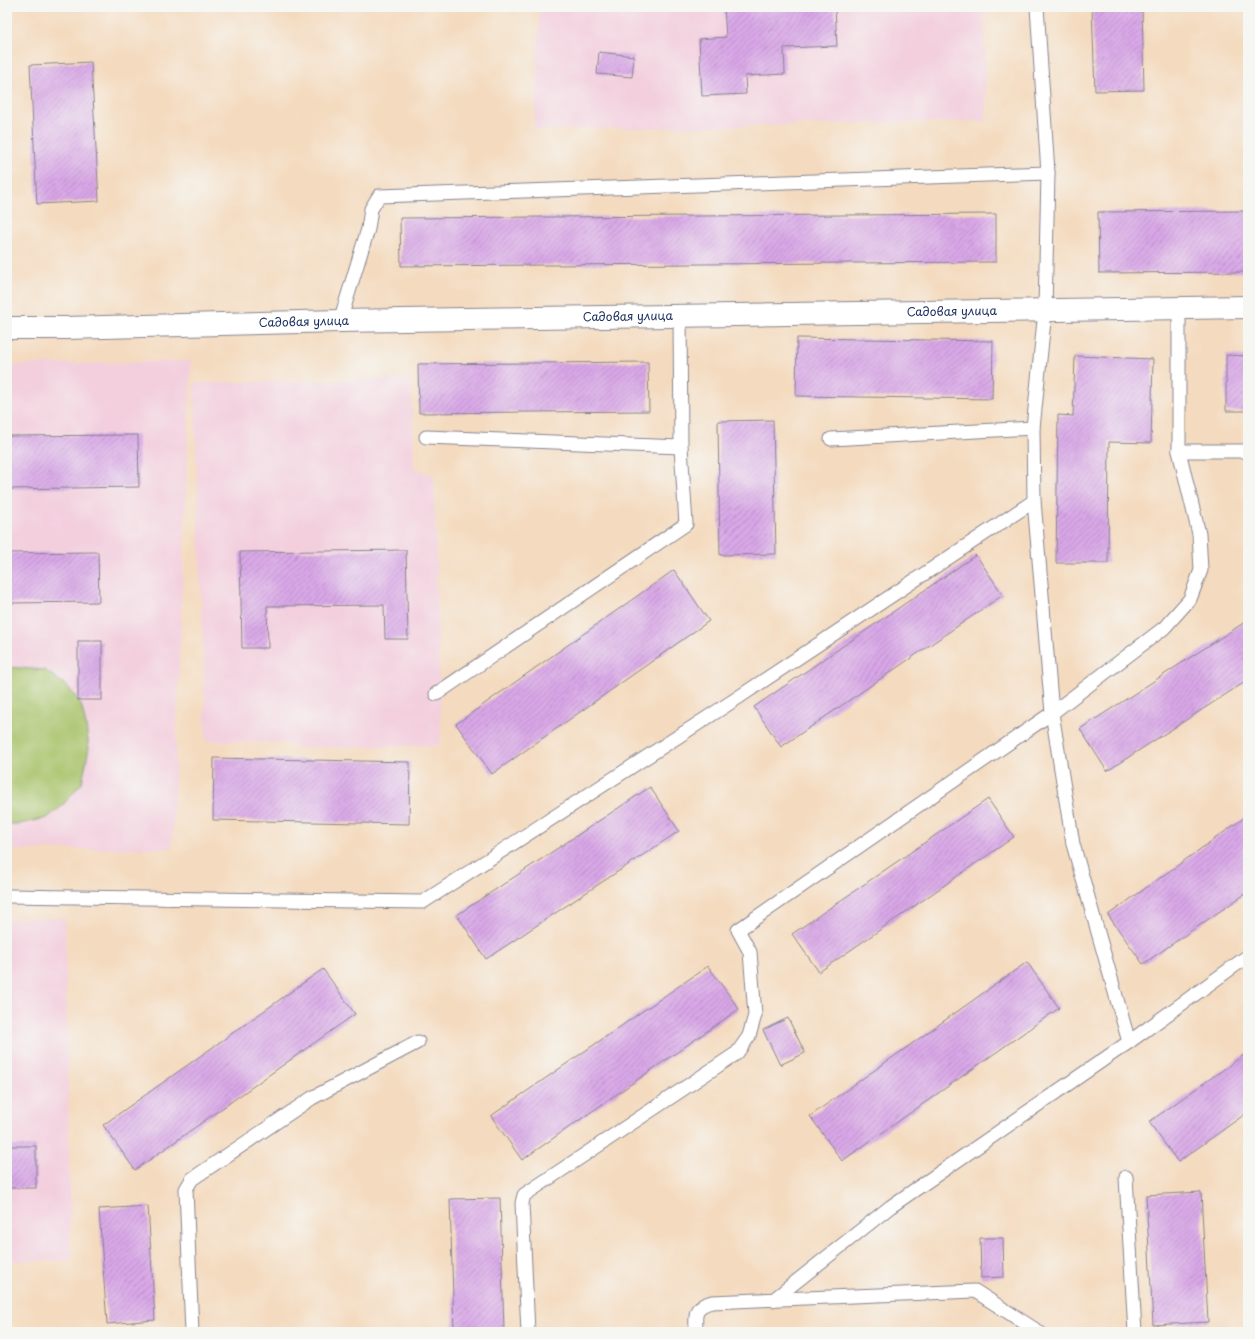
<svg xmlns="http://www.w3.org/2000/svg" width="1255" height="1339" viewBox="0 0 1255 1339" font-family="'Playpen Sans',sans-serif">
<defs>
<pattern id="building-hatch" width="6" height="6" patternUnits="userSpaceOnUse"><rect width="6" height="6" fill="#d9a7e7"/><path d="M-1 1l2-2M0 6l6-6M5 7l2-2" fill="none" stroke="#af88be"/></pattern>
</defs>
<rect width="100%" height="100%" fill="#f6f6f2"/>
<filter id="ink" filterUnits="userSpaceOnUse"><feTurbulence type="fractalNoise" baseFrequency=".025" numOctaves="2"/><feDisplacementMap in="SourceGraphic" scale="8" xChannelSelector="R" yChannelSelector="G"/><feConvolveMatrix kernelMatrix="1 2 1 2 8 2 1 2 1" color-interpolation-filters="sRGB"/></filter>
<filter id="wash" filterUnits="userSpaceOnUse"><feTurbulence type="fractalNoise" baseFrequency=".012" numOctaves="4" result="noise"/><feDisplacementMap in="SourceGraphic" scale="16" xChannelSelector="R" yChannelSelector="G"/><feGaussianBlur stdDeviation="0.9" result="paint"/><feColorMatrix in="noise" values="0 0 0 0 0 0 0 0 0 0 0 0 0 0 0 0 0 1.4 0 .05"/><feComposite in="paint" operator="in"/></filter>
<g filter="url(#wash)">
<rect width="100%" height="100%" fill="#f4dabe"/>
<!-- built -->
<g fill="#f3cfde">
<polygon points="540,7 984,7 986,121 534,130"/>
<polygon points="191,361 172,848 7,850 7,365"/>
<polygon points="411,379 414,469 434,475 441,745 295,748 289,743 206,741 194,383"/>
<polygon points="65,918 71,1260 7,1261 7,919"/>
</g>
<!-- pitch -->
<polygon fill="#a8c36a" stroke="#627964" points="7,667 45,670 68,687 81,704 86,725 89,748 82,783 61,807 47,818 20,824 7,824"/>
<g id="blocks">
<!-- building -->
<g fill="url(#building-hatch)">
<polygon points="724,7 835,7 837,46 784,48 785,74 745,76 746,94 702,96 699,39 726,37"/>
<polygon points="1092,7 1142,7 1144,90 1095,91"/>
<polygon points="599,52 634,56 632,77 597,74"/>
<polygon points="91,62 99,201 37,204 30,65"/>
<polygon points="1248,211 1248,272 1099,273 1098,212"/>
<polygon points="996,214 996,262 401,266 400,218"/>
<polygon points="797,338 993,341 992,399 796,396"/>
<polygon points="1226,355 1248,356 1248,411 1226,411"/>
<polygon points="1075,356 1153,359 1151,443 1109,442 1108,563 1056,563 1058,415 1073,416"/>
<polygon points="648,362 649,411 419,413 418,364"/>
<polygon points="773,420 776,554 720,555 718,421"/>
<polygon points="138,435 139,487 7,489 7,436"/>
<polygon points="406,550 408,639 385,639 384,605 267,606 268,648 242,648 240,552"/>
<polygon points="98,552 99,602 7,603 7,553"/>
<polygon points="976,555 1003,595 781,747 754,707"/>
<polygon points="674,570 709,621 492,774 456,724"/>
<polygon points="1248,620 1248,680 1107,771 1080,729"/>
<rect x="78" y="641" width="24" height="59"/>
<polygon points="214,758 410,762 409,824 213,820"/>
<polygon points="650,787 679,831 486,959 457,915"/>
<polygon points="988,799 1014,837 819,972 792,934"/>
<polygon points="1248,815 1248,892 1143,964 1108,915"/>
<polygon points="1027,962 1059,1008 842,1161 810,1116"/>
<polygon points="708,966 739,1009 522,1160 491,1116"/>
<polygon points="323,969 355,1014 135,1170 103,1125"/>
<polygon points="788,1018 805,1053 780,1065 763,1030"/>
<polygon points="1248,1052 1248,1112 1178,1162 1149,1122"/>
<rect x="7" y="1146" width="29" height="42"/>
<polygon points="1201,1192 1208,1322 1153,1325 1146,1195"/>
<polygon points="500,1198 504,1331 454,1332 450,1199"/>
<polygon points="148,1206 155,1320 107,1324 99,1209"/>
<polygon points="980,1238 1003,1238 1004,1277 981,1278"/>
</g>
</g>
</g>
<g filter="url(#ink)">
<use href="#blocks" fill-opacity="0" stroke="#88848e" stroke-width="1"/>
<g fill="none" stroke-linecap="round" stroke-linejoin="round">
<defs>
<g id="service">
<polyline points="1037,7 1048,173 1045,311 1033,428 1034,501 1052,713 1073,844 1129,1042"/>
<polyline points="340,321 368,229 371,209 379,196 1048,173"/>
<polyline points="426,437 681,447"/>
<polyline points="831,439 1033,428"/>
<polyline points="1179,451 1248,451"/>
<polyline points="436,694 686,524 681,447 680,316"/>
<polyline points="7,896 423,902 739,697 1034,501"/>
<polyline points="1126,1177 1135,1332"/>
<polyline points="773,1300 890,1207 1129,1042 1248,956"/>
<polyline points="192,1332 186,1189 192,1179 312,1098 418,1042"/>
<polyline points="528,1332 522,1203 524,1195 737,1053 749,1036 755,1015 750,952 738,930 1052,713 1164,628 1190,599 1201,570 1199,534 1179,451 1179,309"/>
<path d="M696,1332C696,1315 692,1307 712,1302L975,1291L1039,1332"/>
</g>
<g id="minor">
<path id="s1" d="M7,328H65L340,321L1248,307"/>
</g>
</defs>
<!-- service casing -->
<use href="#service" stroke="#88848e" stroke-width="15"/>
<!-- minor casing -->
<use href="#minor" stroke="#88848e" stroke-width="24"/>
<!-- service -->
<use href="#service" stroke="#fff" stroke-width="13"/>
<!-- minor -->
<use href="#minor" stroke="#fff" stroke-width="22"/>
</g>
</g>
<g text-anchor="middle" stroke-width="3" stroke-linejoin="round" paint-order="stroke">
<!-- street labels -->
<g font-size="12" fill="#1b2f5e" stroke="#f6f6f2">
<text dy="4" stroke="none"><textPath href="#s1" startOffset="945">Садовая улица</textPath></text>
<text dy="4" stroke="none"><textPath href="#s1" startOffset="621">Садовая улица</textPath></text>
<text dy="4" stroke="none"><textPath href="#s1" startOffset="297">Садовая улица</textPath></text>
</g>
</g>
<!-- margin -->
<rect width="1255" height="1339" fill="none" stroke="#f6f6f2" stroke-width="24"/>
</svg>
